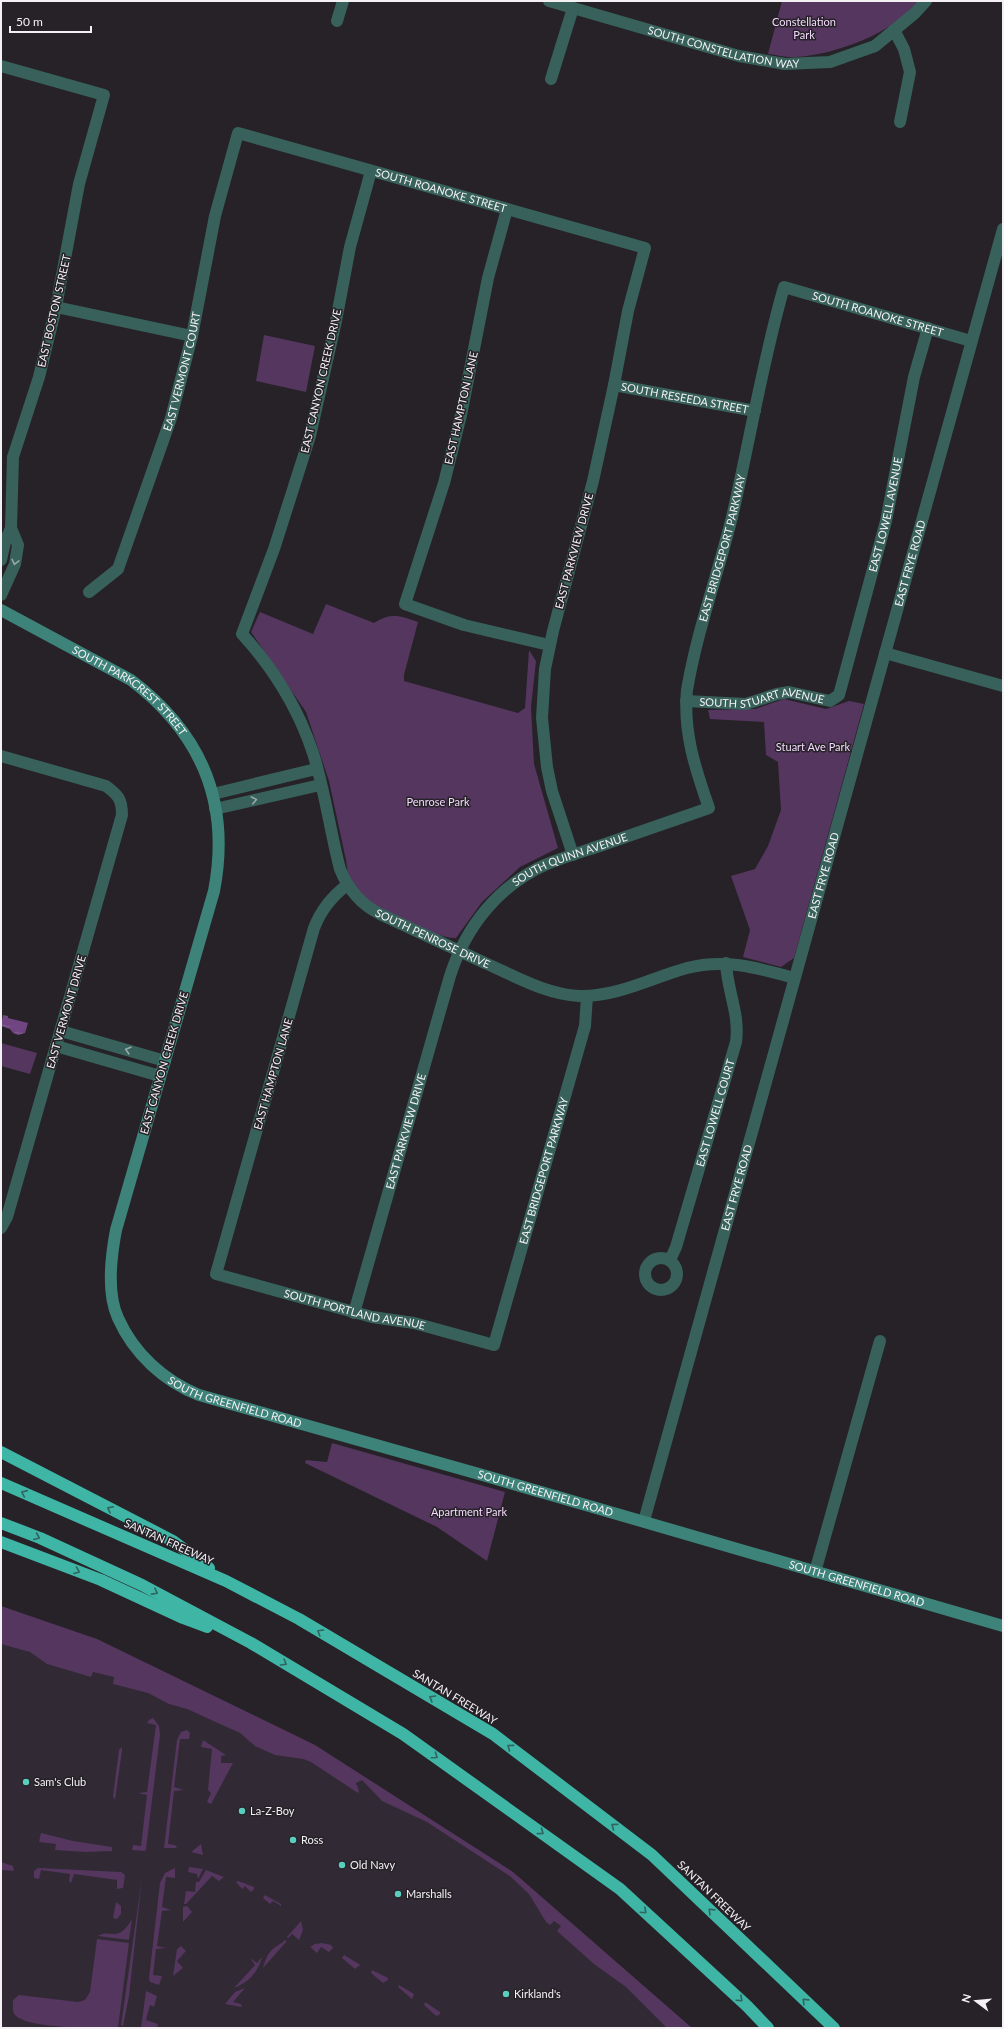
<svg xmlns="http://www.w3.org/2000/svg" width="1004" height="2029" viewBox="0 0 1004 2029" font-family="Lato,sans-serif">
<defs>
<pattern id="water-ripples" width="26" height="14" patternUnits="userSpaceOnUse"><rect width="26" height="14" fill="#714581"/><path d="M2 4q2-2 4 0t4 0M15 11q2-2 4 0t4 0" fill="none" stroke="#866093"/></pattern>
</defs>
<rect width="100%" height="100%" fill="#262228"/>
<!-- built -->
<polygon fill="#312934" points="1,1606 315,1745 513,1872 692,2028 1,2028"/>
<!-- green -->
<g fill="#54365f">
<path d="M782,1H918C895,33 834,55 796,57C787,58 777,55 768,54Z"/>
<polygon points="264,335 315,346 306,392 256,381"/>
<path d="M326,604L374,623C392,612 400,616 418,622L404,675V681L518,713L525,708L529,650L536,661L531,707L534,764L558,848L520,867L482,902L456,938C428,938 375,905 350,890L346,860L329,781L306,712L251,632L260,612L313,634Z"/>
<polygon points="784,699 826,709 849,701 864,704 794,958 781,967 743,957 750,930 731,876 755,869 768,846 781,810 778,762 766,755 764,722 710,719 708,710 755,709"/>
<polygon points="1,1043 37,1053 30,1074 1,1066"/>
<polygon points="332,1443 505,1492 487,1561 437,1527 305,1463 306,1460 327,1462"/>
<polygon points="1,1606 97,1639 315,1745 513,1872 692,2028 667,2028 626,1987 594,1964 557,1931 561,1926 554,1921 550,1925 546,1922 529,1894 511,1877 427,1822 382,1801 362,1780 356,1783 359,1791 358,1793 311,1762 303,1759 275,1755 255,1746 240,1733 187,1709 169,1704 148,1693 113,1684 114,1677 93,1672 91,1677 47,1664 30,1652 1,1644"/>
<polygon points="153,1718 159,1726 160,1735 146,1849 145,1851 132,1850 133,1845 141,1846 147,1795 138,1793 147,1792 156,1725 147,1723 149,1720"/>
<polygon points="187,1730 190,1733 189,1739 180,1739 174,1787 184,1790 174,1791 168,1844 175,1845 177,1848 164,1848 177,1740 181,1732"/>
<polygon points="203,1740 226,1755 221,1756 221,1763 233,1763 211,1804 207,1802 211,1793 208,1790 212,1749 201,1747"/>
<polygon points="122,1747 122,1750 115,1800 113,1796 119,1750"/>
<polygon points="41,1833 73,1841 112,1847 112,1851 86,1852 55,1850 56,1844 39,1842"/>
<polygon points="201,1844 203,1855 191,1852"/>
<polygon points="1,1862 13,1866 14,1871 1,1870"/>
<polygon points="189,1867 203,1869 198,1879 197,1874 188,1872"/>
<polygon points="38,1868 121,1872 125,1875 123,1888 117,1889 117,1880 74,1874 71,1883 69,1881 70,1874 41,1870 39,1879 34,1878 34,1871"/>
<polygon points="175,1868 175,1878 166,1877 162,1907 171,1910 162,1911 157,1946 166,1948 156,1949 153,1975 162,1976 159,1985 150,1982 149,1978 160,1883 165,1873"/>
<polygon points="206,1870 224,1877 219,1881 212,1876 186,1904 184,1904 186,1891 195,1892 196,1882 199,1882"/>
<polygon points="142,1878 129,1996 123,2026 121,2025"/>
<polygon points="238,1881 254,1887 254,1889 251,1892 245,1886 242,1889 236,1882"/>
<polygon points="265,1895 281,1904 281,1906 273,1901 270,1904 263,1898"/>
<polygon points="116,1902 121,1906 121,1914 117,1919 113,1918"/>
<polygon points="187,1906 192,1912 183,1922 183,1907"/>
<path d="M132,1919L129,1940L98,1936C111,1928 118,1944 132,1919Z"/>
<polygon points="301,1921 303,1930 299,1940 292,1934 288,1938 287,1937"/>
<path d="M97,1939L129,1943L118,2028C97,2028 27,2029 15,2015C12,2011 13,2005 13,2000L19,1995L78,2002L85,2000L90,1992Z"/>
<path d="M285,1940L287,1941L263,1968C265,1960 269,1950 277,1946C281,1943 282,1943 285,1940Z"/>
<polygon points="322,1943 331,1945 333,1948 329,1952 321,1947 317,1953 310,1947 315,1944"/>
<polygon points="181,1946 186,1951 177,1961 183,1968 173,1976 177,1949"/>
<polygon points="344,1955 359,1964 360,1965 355,1969 342,1958"/>
<path d="M262,1957C259,1971 248,1983 234,1988L255,1965L250,1958L257,1963Z"/>
<polygon points="372,1970 388,1978 388,1980 383,1983 371,1973"/>
<polygon points="399,1985 414,1994 412,1999 398,1987"/>
<polygon points="245,1988 233,2002 241,2004 242,2007 225,2004 235,1992"/>
<polygon points="146,1991 157,1996 154,2007 150,2005 146,2020 158,2024 157,2028 141,2028"/>
<polygon points="425,2002 440,2012 440,2014 437,2016 435,2015 424,2005"/>
</g>
<!-- water -->
<polygon fill="url(#water-ripples)" points="3,1015 8,1016 8,1018 28,1023 25,1033 18,1035 13,1033 10,1029 1,1026"/>
<g fill="none" stroke-linecap="round" stroke-linejoin="round">
<!-- street -->
<g stroke="#37615a" stroke-width="12">
<path id="s1" d="M549,1L739,56L785,64L830,62L875,46L915,13L926,1"/>
<polyline points="337,21 343,1"/>
<polyline points="894,30 904,49 910,72 900,122"/>
<polyline points="1,66 104,95 79,184 56,307 39,377 13,457 11,528 18,545 15,564 1,595"/>
<polyline points="551,79 573,8"/>
<path id="s2" d="M371,171L350,247L336,321L310,436L274,549L242,634C274,669 298,708 313,753C325,791 330,831 340,869C348,889 360,904 380,914C415,930 450,947 485,963C515,976 545,994 579,996C617,997 651,978 687,968C724,958 758,968 794,978"/>
<polyline points="507,209 488,278 461,415 444,483 405,604 464,625 549,645"/>
<polyline points="56,307 192,336"/>
<path id="s3" d="M614,385L755,411"/>
<polyline points="1,560 5,542 11,528"/>
<path id="s4" d="M89,592L118,569L171,418L192,336L215,216L238,133L645,248L628,311L614,385L593,481L553,631L545,669L542,718L547,767L552,791L573,855"/>
<polyline points="885,653 1003,686"/>
<path id="s5" d="M686,701L746,704L777,694L789,692L830,701L839,695L886,521L914,377L928,328"/>
<path d="M1,756L106,786C118,795 122,799 122,815L7,1217L1,1228"/>
<polyline points="213,794 316,769"/>
<polyline points="215,809 320,785"/>
<path id="s6" d="M347,885C331,897 321,910 314,928L216,1274L372,1317L414,1323L494,1345L585,1026L587,996"/>
<polyline points="61,1031 165,1061"/>
<polyline points="56,1046 160,1076"/>
<circle cx="661" cy="1274" r="16"/>
<path id="s7" d="M670,1260L676,1247L736,1042C740,1014 727,990 726,963"/>
<path id="s8" d="M354,1313L450,976C466,926 499,885 547,864C567,856 588,850 608,843C642,831 675,820 709,808C695,768 683,732 687,690C697,631 718,574 732,517C750,440 762,363 784,287L971,341"/>
<path id="s9" d="M644,1521L1003,229"/>
<polyline points="815,1572 880,1341"/>
</g>
<!-- secondary -->
<path stroke="#3d8379" stroke-width="12" id="s10" d="M1,610L131,680C201,733 231,803 214,891L116,1230C111,1256 107,1294 118,1318C134,1354 164,1381 199,1395L486,1476L1003,1626"/>
<!-- highway -->
<g stroke="#3eb5a5" stroke-width="12">
<polyline points="1,1452 173,1541 209,1568"/>
<polyline points="1,1483 226,1581 299,1619 493,1734 652,1855 834,2028"/>
<polyline points="1,1523 40,1538 142,1585 251,1643 403,1734 620,1889 747,2006 768,2028"/>
<polyline points="1,1542 101,1580 183,1618 207,1627"/>
</g>
</g>
<!-- one-way arrows -->
<defs><path id="oneway-chevron" d="M-2-3.5L2.5 0L-2 3.5" fill="none" stroke-width="1.6" stroke-linecap="round" stroke-linejoin="round"/></defs>
<g stroke="#96a9a8">
<use href="#oneway-chevron" transform="translate(15 562) rotate(104)"/>
<use href="#oneway-chevron" transform="translate(254 800) rotate(-13)"/>
<use href="#oneway-chevron" transform="translate(128 1050) rotate(-164)"/>
</g>
<g stroke="#316460">
<use href="#oneway-chevron" transform="translate(24 1493) rotate(-156)"/>
<use href="#oneway-chevron" transform="translate(110 1509) rotate(-153)"/>
<use href="#oneway-chevron" transform="translate(37 1537) rotate(22)"/>
<use href="#oneway-chevron" transform="translate(77 1571) rotate(21)"/>
<use href="#oneway-chevron" transform="translate(155 1592) rotate(28)"/>
<use href="#oneway-chevron" transform="translate(320 1632) rotate(-149)"/>
<use href="#oneway-chevron" transform="translate(284 1663) rotate(30)"/>
<use href="#oneway-chevron" transform="translate(432 1698) rotate(-149)"/>
<use href="#oneway-chevron" transform="translate(510 1747) rotate(-143)"/>
<use href="#oneway-chevron" transform="translate(435 1756) rotate(35)"/>
<use href="#oneway-chevron" transform="translate(614 1826) rotate(-143)"/>
<use href="#oneway-chevron" transform="translate(541 1832) rotate(36)"/>
<use href="#oneway-chevron" transform="translate(644 1911) rotate(43)"/>
<use href="#oneway-chevron" transform="translate(711 1911) rotate(-136)"/>
<use href="#oneway-chevron" transform="translate(740 1999) rotate(43)"/>
<use href="#oneway-chevron" transform="translate(805 2001) rotate(-136)"/>
</g>
<!-- markers -->
<g fill="#59cebe" stroke="#262228" stroke-width="1.5">
<circle cx="26" cy="1782" r="4"/>
<circle cx="242" cy="1811" r="4"/>
<circle cx="293" cy="1840" r="4"/>
<circle cx="342" cy="1865" r="4"/>
<circle cx="398" cy="1894" r="4"/>
<circle cx="506" cy="1994" r="4"/>
</g>
<g text-anchor="middle" stroke-width="3" stroke-linejoin="round" paint-order="stroke">
<!-- park labels -->
<g font-size="11" fill="#f3dafd" stroke="#262228">
<text x="804" y="26">Constellation<tspan x="804" dy="13">Park</tspan></text>
<text x="813" y="751">Stuart Ave Park</text>
<text x="438" y="806">Penrose Park</text>
<text x="469" y="1516">Apartment Park</text>
</g>
<!-- street labels -->
<g font-size="11" fill="#f4f1f5" stroke="#262228">
<text dy="4" stroke="none"><textPath href="#s1" startOffset="181">SOUTH CONSTELLATION WAY</textPath></text>
<text dy="4" stroke="none"><textPath href="#s4" startOffset="701">SOUTH ROANOKE STREET</textPath></text>
<text transform="translate(54 311) rotate(-77)" y="4">EAST BOSTON STREET</text>
<text dy="4" stroke="none"><textPath href="#s8" startOffset="1308">SOUTH ROANOKE STREET</textPath></text>
<text dy="4" stroke="none"><textPath href="#s4" startOffset="245">EAST VERMONT COURT</textPath></text>
<text transform="translate(321 381) rotate(-77)" y="4">EAST CANYON CREEK DRIVE</text>
<text dy="4" stroke="none"><textPath href="#s3" startOffset="72">SOUTH RESEEDA STREET</textPath></text>
<text transform="translate(461 408) rotate(-77)" y="4">EAST HAMPTON LANE</text>
<text dy="4" stroke="none"><textPath href="#s5" startOffset="344">EAST LOWELL AVENUE</textPath></text>
<text dy="4" stroke="none"><textPath href="#s8" startOffset="942">EAST BRIDGEPORT PARKWAY</textPath></text>
<text transform="translate(574 551) rotate(-75)" y="4">EAST PARKVIEW DRIVE</text>
<text dy="4" stroke="none"><textPath href="#s9" startOffset="994">EAST FRYE ROAD</textPath></text>
<text dy="4" stroke="none"><textPath href="#s10" startOffset="153">SOUTH PARKCREST STREET</textPath></text>
<text dy="4" stroke="none"><textPath href="#s5" startOffset="77">SOUTH STUART AVENUE</textPath></text>
<text dy="4" stroke="none"><textPath href="#s8" startOffset="526">SOUTH QUINN AVENUE</textPath></text>
<text dy="4" stroke="none"><textPath href="#s9" startOffset="670">EAST FRYE ROAD</textPath></text>
<text dy="4" stroke="none"><textPath href="#s2" startOffset="860">SOUTH PENROSE DRIVE</textPath></text>
<text transform="translate(66 1012) rotate(-74)" y="4">EAST VERMONT DRIVE</text>
<text transform="translate(164 1063) rotate(-74)" y="4">EAST CANYON CREEK DRIVE</text>
<text transform="translate(273 1074) rotate(-74)" y="4">EAST HAMPTON LANE</text>
<text dy="4" stroke="none"><textPath href="#s7" startOffset="154">EAST LOWELL COURT</textPath></text>
<text dy="4" stroke="none"><textPath href="#s8" startOffset="189">EAST PARKVIEW DRIVE</textPath></text>
<text dy="4" stroke="none"><textPath href="#s6" startOffset="883">EAST BRIDGEPORT PARKWAY</textPath></text>
<text dy="4" stroke="none"><textPath href="#s9" startOffset="346">EAST FRYE ROAD</textPath></text>
<text dy="4" stroke="none"><textPath href="#s6" startOffset="558">SOUTH PORTLAND AVENUE</textPath></text>
<text dy="4" stroke="none"><textPath href="#s10" startOffset="981">SOUTH GREENFIELD ROAD</textPath></text>
<text dy="4" stroke="none"><textPath href="#s10" startOffset="1305">SOUTH GREENFIELD ROAD</textPath></text>
<text transform="translate(169 1542) rotate(24)" y="4">SANTAN FREEWAY</text>
<text dy="4" stroke="none"><textPath href="#s10" startOffset="1629">SOUTH GREENFIELD ROAD</textPath></text>
<text transform="translate(455 1697) rotate(31)" y="4">SANTAN FREEWAY</text>
<text transform="translate(714 1896) rotate(44)" y="4">SANTAN FREEWAY</text>
</g>
<!-- poi labels -->
<g font-size="11" fill="#f4f1f5" stroke="#262228" text-anchor="start">
<text x="34" y="1786">Sam's Club</text>
<text x="250" y="1815">La-Z-Boy</text>
<text x="301" y="1844">Ross</text>
<text x="350" y="1869">Old Navy</text>
<text x="406" y="1898">Marshalls</text>
<text x="514" y="1998">Kirkland's</text>
</g>
</g>
<!-- border -->
<rect width="1004" height="2029" fill="none" stroke="#f4f1f5" stroke-width="4"/>
<!-- north arrow -->
<g transform="translate(976 2001) rotate(286)" stroke="#262228" stroke-width="3" paint-order="stroke">
<path d="M0-3L7 15L0 10L-7 15Z" fill="#f4f1f5"/>
<text y="-6" font-size="11" font-weight="bold" text-anchor="middle" fill="#f4f1f5">N</text>
</g>
<!-- scale -->
<path d="M10 26v6h81v-6" fill="none" stroke="#f4f1f5" stroke-width="2"/>
<text x="16" y="26" font-size="12" fill="#f4f1f5" stroke="#262228" stroke-width="3" paint-order="stroke">50 m</text>
</svg>
